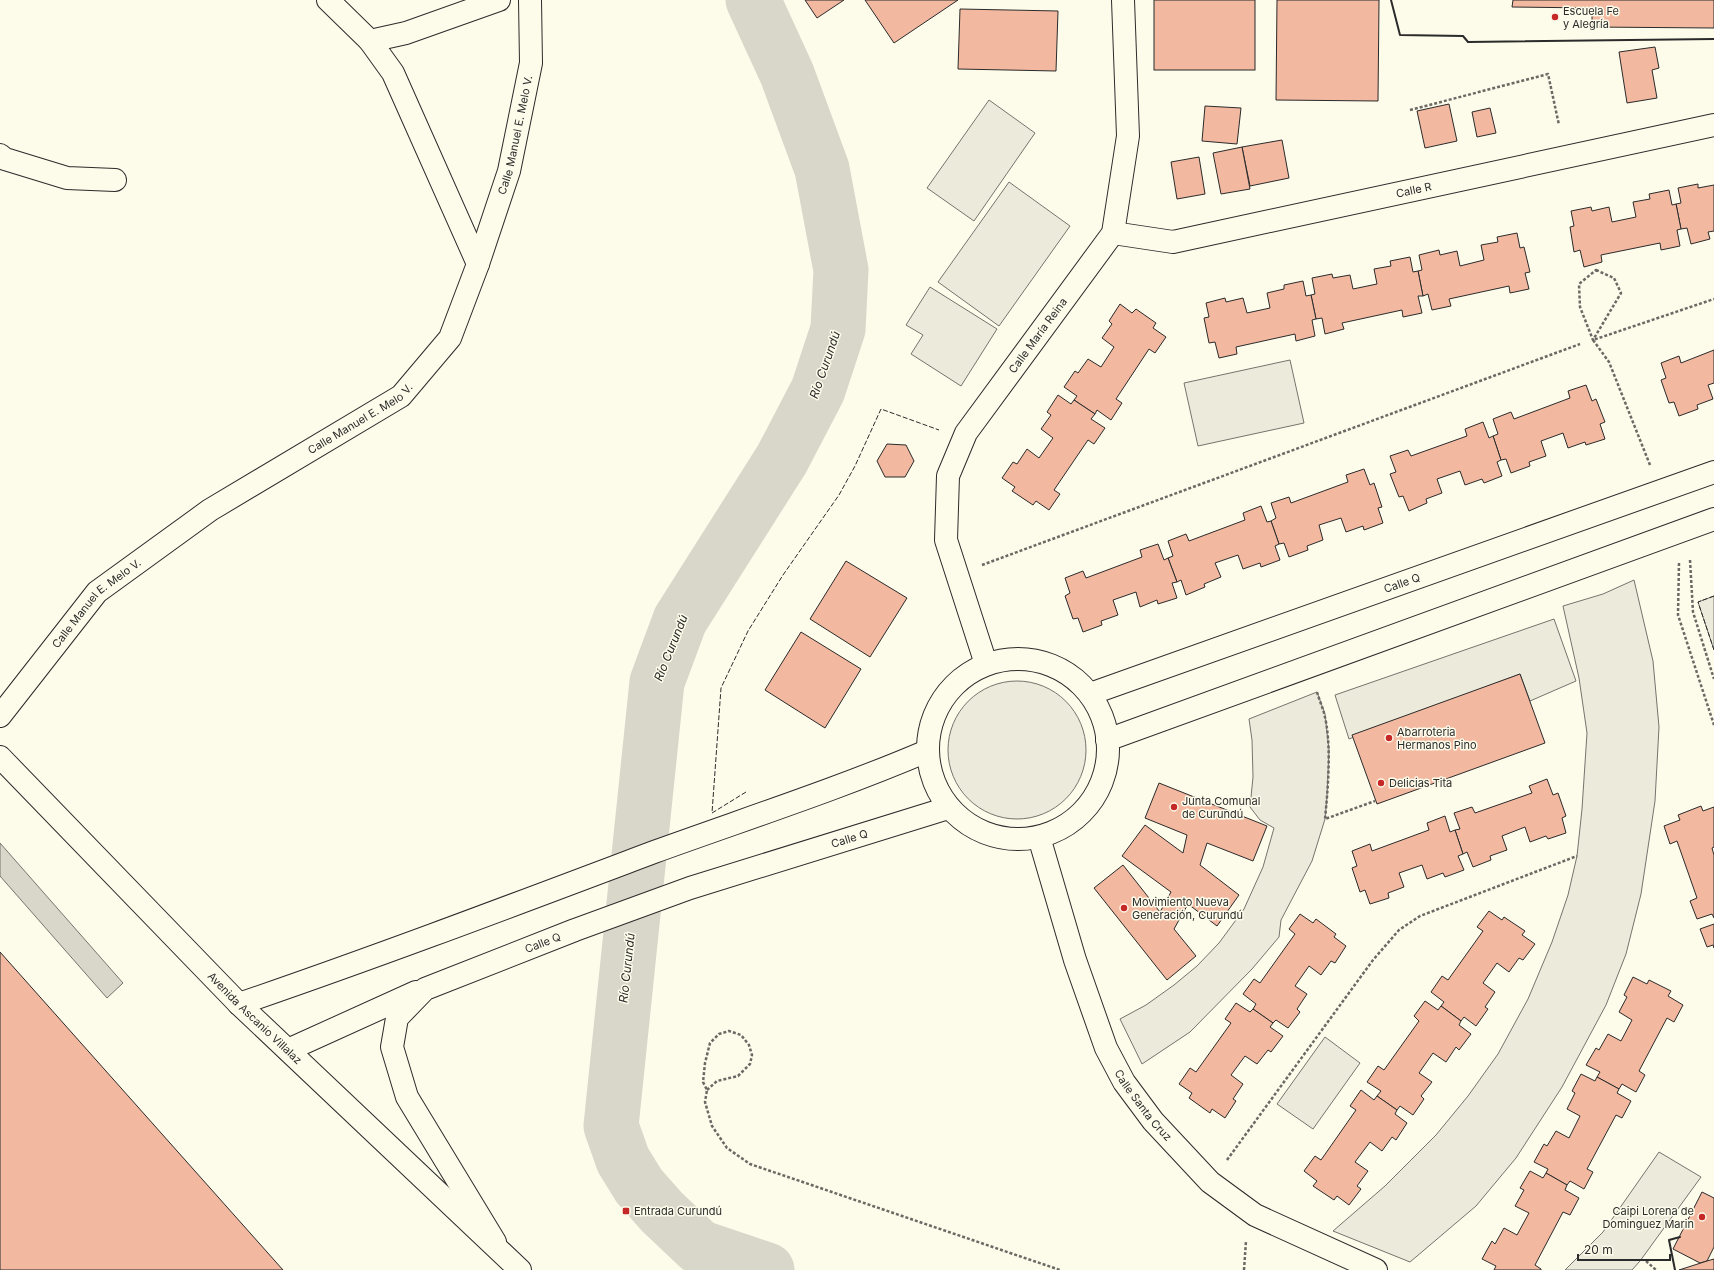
<svg xmlns="http://www.w3.org/2000/svg" width="1714" height="1270" viewBox="0 0 1714 1270" font-family="Inter,sans-serif">
<rect width="100%" height="100%" fill="#fdfbea"/>
<!-- green -->
<g fill="#ecebdb" stroke="#74746e">
<polygon points="989,100 1035,133 974,221 927,188"/>
<polygon points="1009,182 1070,226 999,326 938,282"/>
<polygon points="1290,360 1304,423 1198,446 1184,383"/>
<polygon points="1714,596 1714,650 1698,602"/>
<circle cx="1017" cy="750" r="69"/>
<polygon points="1325,1037 1360,1063 1313,1129 1277,1104"/>
</g>
<!-- parking -->
<g fill="#eceadb" stroke="#74746e">
<polygon points="930,287 997,329 961,386 911,354 923,335 906,325"/>
<polygon points="1634,580 1653,661 1659,727 1655,801 1641,894 1626,954 1606,1005 1562,1087 1516,1158 1476,1206 1410,1262 1333,1231 1385,1186 1436,1135 1468,1096 1498,1054 1528,999 1552,942 1568,895 1577,856 1582,809 1587,733 1579,678 1563,606 1603,594"/>
<polygon points="1554,619 1576,681 1530,701 1520,674 1349,739 1335,695"/>
<polygon points="1317,692 1325,714 1329,750 1327,797 1325,819 1312,861 1281,920 1279,937 1252,969 1190,1032 1142,1064 1120,1019 1146,1005 1174,985 1197,966 1219,943 1244,909 1263,867 1274,828 1260,820 1250,807 1253,777 1252,740 1249,719"/>
<polygon points="1659,1152 1701,1177 1640,1261 1632,1270 1565,1270 1603,1232"/>
</g>
<!-- water -->
<polygon fill="#d8d7c9" stroke="#74746e" points="0,843 123,983 107,998 0,876"/>
<g fill="none" stroke-linecap="round" stroke-linejoin="round">
<!-- river -->
<polyline stroke="#d8d7c9" stroke-width="55" points="753,0 787,74 822,169 841,270 838,329 818,390 782,459 680,620 657,682 611,1126 623,1160 639,1186 662,1212 699,1247 767,1270"/>
</g>
<!-- building -->
<g fill="#f2b8a0" stroke="#2b2b2b">
<polygon points="805,0 844,0 817,18"/>
<polygon points="865,0 958,0 894,43"/>
<rect x="1154" y="0" width="101" height="70"/>
<polygon points="1277,0 1379,0 1378,101 1276,100"/>
<polygon points="1513,0 1714,0 1714,28 1592,27 1592,8 1512,7"/>
<polygon points="960,9 1058,11 1056,71 958,69"/>
<polygon points="1655,47 1659,68 1652,70 1657,98 1627,103 1619,52"/>
<polygon points="1449,104 1457,141 1425,148 1417,111"/>
<polygon points="1205,106 1241,108 1237,144 1202,141"/>
<polygon points="1490,108 1496,133 1477,137 1472,112"/>
<polygon points="1282,140 1289,178 1250,186 1242,147"/>
<polygon points="1242,147 1250,189 1221,194 1213,153"/>
<polygon points="1199,157 1205,194 1177,199 1171,162"/>
<polygon points="1698,184 1698,188 1714,185 1714,231 1708,232 1710,239 1691,244 1687,228 1681,229 1676,204 1681,203 1678,188"/>
<polygon points="1669,190 1672,205 1676,204 1681,229 1677,230 1680,246 1661,250 1660,243 1601,255 1602,262 1584,267 1580,250 1574,252 1570,227 1574,226 1571,211 1591,207 1592,211 1609,207 1612,222 1636,217 1633,202 1650,199 1649,194"/>
<polygon points="1517,233 1520,248 1524,247 1530,272 1525,273 1529,289 1510,293 1509,286 1449,299 1451,306 1432,310 1428,294 1423,296 1418,271 1422,270 1419,255 1439,250 1440,255 1457,251 1460,266 1484,260 1481,245 1498,242 1497,237"/>
<polygon points="1410,257 1413,272 1418,271 1423,296 1418,296 1422,313 1403,317 1402,310 1342,323 1344,329 1325,334 1322,318 1316,319 1311,295 1315,294 1312,278 1332,274 1333,278 1350,275 1353,289 1377,284 1374,269 1391,266 1390,261"/>
<polygon points="1303,281 1306,296 1311,295 1316,319 1312,320 1315,336 1296,341 1295,334 1236,347 1237,354 1219,358 1215,342 1209,343 1204,318 1209,317 1206,303 1225,298 1226,302 1243,298 1247,313 1270,308 1267,293 1284,289 1284,285"/>
<polygon points="1120,304 1132,313 1136,309 1156,323 1153,328 1166,337 1155,353 1149,349 1116,399 1122,403 1111,420 1097,410 1095,414 1074,400 1077,396 1064,387 1075,371 1078,373 1088,359 1101,367 1114,347 1102,338 1112,324 1109,321"/>
<polygon points="1714,350 1714,383 1708,385 1713,399 1697,405 1698,409 1679,416 1674,402 1669,403 1661,380 1666,378 1661,363 1679,356 1681,363"/>
<polygon points="1586,385 1592,401 1596,399 1605,422 1600,424 1605,439 1586,445 1585,442 1568,448 1563,433 1541,441 1546,456 1529,462 1530,466 1511,473 1506,459 1501,460 1493,436 1498,434 1493,419 1511,412 1514,419 1570,398 1568,391"/>
<polygon points="1058,395 1071,404 1074,400 1095,414 1091,419 1105,428 1094,444 1088,440 1054,490 1060,494 1049,510 1036,501 1033,505 1012,491 1015,487 1002,478 1013,462 1017,464 1027,449 1039,458 1053,438 1041,429 1051,415 1047,412"/>
<polygon points="1483,422 1489,438 1493,436 1501,460 1497,462 1502,476 1484,483 1482,479 1465,485 1460,471 1437,479 1442,493 1426,499 1427,503 1409,511 1403,496 1399,497 1390,474 1396,472 1390,456 1408,450 1411,456 1467,436 1465,429"/>
<polygon points="887,444 906,445 914,461 905,477 885,477 877,461"/>
<polygon points="1364,469 1370,485 1374,483 1382,507 1378,508 1383,523 1364,530 1363,526 1346,532 1341,518 1319,525 1323,540 1307,546 1308,550 1289,557 1284,543 1279,544 1271,521 1276,518 1271,503 1289,497 1291,503 1348,482 1346,475"/>
<polygon points="1261,506 1267,522 1271,521 1279,544 1275,546 1280,560 1261,567 1260,563 1243,569 1238,555 1215,563 1221,577 1204,584 1205,587 1186,595 1181,580 1177,582 1168,558 1173,556 1168,541 1186,534 1189,541 1245,520 1243,513"/>
<polygon points="1158,544 1164,560 1168,558 1177,582 1172,583 1177,598 1158,604 1157,600 1140,607 1136,592 1113,600 1118,615 1101,621 1102,625 1083,632 1078,618 1073,619 1065,596 1070,593 1065,578 1083,571 1086,578 1142,557 1140,550"/>
<polygon points="846,561 907,598 870,657 810,619"/>
<polygon points="801,632 861,669 825,728 765,690"/>
<polygon points="1520,674 1545,743 1377,804 1352,735"/>
<polygon points="1547,779 1553,795 1558,793 1566,816 1562,818 1566,833 1548,839 1546,836 1530,842 1525,827 1502,836 1507,850 1490,856 1491,860 1473,867 1467,852 1463,854 1455,830 1460,829 1454,813 1472,807 1475,813 1532,793 1529,786"/>
<polygon points="1159,783 1267,826 1253,861 1207,843 1200,865 1239,895 1217,926 1188,904 1174,929 1196,956 1167,980 1094,888 1123,865 1160,912 1171,892 1122,856 1145,825 1183,853 1187,835 1145,818"/>
<polygon points="1701,806 1703,811 1714,807 1714,847 1712,848 1714,855 1714,918 1712,914 1697,919 1690,901 1697,898 1677,841 1670,844 1664,826 1680,820 1678,815"/>
<polygon points="1445,816 1450,832 1455,830 1463,854 1458,856 1464,870 1445,877 1443,873 1427,879 1422,865 1399,873 1404,887 1388,893 1389,898 1370,904 1365,890 1360,892 1352,868 1357,866 1352,851 1370,844 1372,851 1429,830 1427,823"/>
<polygon points="1489,911 1502,920 1504,917 1525,931 1522,935 1535,944 1523,960 1519,958 1509,972 1497,963 1483,983 1495,992 1485,1007 1488,1009 1476,1026 1464,1017 1461,1021 1441,1006 1444,1002 1431,992 1442,976 1448,980 1483,931 1477,927"/>
<polygon points="1300,914 1313,923 1316,919 1336,934 1334,937 1346,946 1335,963 1331,961 1321,975 1309,966 1295,986 1307,994 1297,1009 1300,1012 1288,1028 1276,1020 1273,1023 1253,1009 1256,1004 1243,994 1254,979 1260,983 1295,934 1289,929"/>
<polygon points="1714,924 1714,948 1713,945 1707,947 1700,929"/>
<polygon points="0,952 283,1270 0,1270"/>
<polygon points="1633,977 1647,984 1649,980 1671,991 1668,996 1683,1005 1674,1022 1667,1018 1639,1071 1645,1075 1636,1092 1622,1084 1619,1089 1597,1077 1600,1072 1586,1065 1596,1048 1599,1050 1608,1034 1621,1041 1632,1020 1619,1012 1627,997 1624,995"/>
<polygon points="1425,1001 1438,1010 1441,1006 1461,1021 1459,1025 1471,1034 1459,1050 1456,1047 1446,1062 1433,1053 1419,1073 1432,1082 1421,1096 1424,1099 1413,1115 1400,1106 1397,1110 1377,1096 1381,1091 1367,1082 1378,1066 1384,1070 1419,1021 1414,1016"/>
<polygon points="1236,1003 1250,1012 1253,1009 1273,1023 1270,1027 1283,1036 1271,1052 1268,1050 1257,1064 1245,1056 1231,1075 1243,1084 1233,1099 1236,1101 1225,1118 1212,1109 1210,1113 1189,1098 1192,1093 1179,1084 1190,1068 1196,1072 1231,1023 1225,1019"/>
<polygon points="1581,1074 1595,1081 1597,1077 1619,1089 1617,1093 1631,1101 1622,1118 1616,1115 1587,1169 1593,1172 1584,1189 1570,1181 1567,1185 1546,1173 1548,1169 1534,1162 1544,1144 1547,1146 1556,1131 1569,1138 1580,1116 1567,1109 1575,1093 1572,1091"/>
<polygon points="1361,1090 1374,1100 1377,1096 1397,1110 1395,1114 1407,1123 1396,1140 1392,1137 1382,1151 1370,1142 1355,1162 1368,1171 1357,1186 1361,1189 1349,1205 1337,1196 1334,1200 1313,1186 1317,1181 1304,1171 1315,1156 1321,1160 1356,1110 1350,1106"/>
<polygon points="1530,1171 1543,1178 1546,1173 1567,1185 1565,1190 1579,1198 1570,1215 1563,1212 1535,1265 1541,1269 1541,1270 1494,1270 1496,1266 1482,1259 1492,1241 1495,1244 1504,1228 1517,1235 1529,1213 1515,1206 1524,1190 1520,1188"/>
<polygon points="1702,1192 1714,1198 1714,1247 1707,1261 1700,1263 1673,1249"/>
<polygon points="1714,1259 1714,1270 1679,1270 1707,1261"/>
</g>
<g fill="none" stroke-linecap="round" stroke-linejoin="round">
<defs>
<g id="minor">
<polyline points="328,0 370,41 393,73 478,264"/>
<polyline points="370,41 406,33 499,0"/>
<polyline points="0,155 5,159 67,178 115,180"/>
<path id="s1" d="M1113,233L1173,242L1714,125"/>
<circle cx="1018" cy="749" r="90"/>
<path id="s2" d="M986,664L946,540L948,476L966,433L1113,233L1128,136L1123,0"/>
<path id="s3" d="M1090,694L1714,472"/>
<path id="s4" d="M0,716L97,592L210,510L401,396L450,338L478,264L509,171L531,63L530,0"/>
<polyline points="1107,740 1714,519"/>
<path id="s5" d="M1039,837L1075,960L1106,1048L1124,1082L1153,1121L1210,1182L1255,1215L1376,1270"/>
<path d="M239,1004C379,956 516,904 654,852C745,819 838,789 927,751"/>
<polyline points="288,1050 416,992"/>
<path id="s6" d="M495,1242L407,1097L392,1047L397,1018L425,989L575,930L690,888L948,808"/>
</g>
<g id="secondary">
<path id="s7" d="M0,757L239,1004L520,1270"/>
</g>
</defs>
<!-- minor casing -->
<use href="#minor" stroke="#2b2b2b" stroke-width="24"/>
<!-- secondary casing -->
<use href="#secondary" stroke="#2b2b2b" stroke-width="24"/>
<!-- path -->
<g stroke="#6a6964" stroke-width="2.5" stroke-dasharray="3 2" stroke-linecap="butt">
<polyline points="1410,110 1548,74 1559,125"/>
<polygon points="1596,270 1614,278 1621,293 1593,340 1580,307 1579,284"/>
<polyline points="1650,465 1609,362 1593,340 1714,299"/>
<polyline points="1690,560 1693,612 1714,679"/>
<polyline points="1679,563 1678,615 1714,725"/>
<polyline points="982,565 1580,344"/>
<path d="M1317,692C1319,699 1322,706 1324,713C1332,743 1328,788 1325,819L1375,801"/>
<polyline points="707,1090 717,1081 738,1076 750,1064 752,1055 749,1045 741,1035 729,1031 719,1034 710,1043 705,1063 703,1082 707,1090 705,1102 712,1126 727,1148 750,1164 1060,1270"/>
<polyline points="1227,1160 1373,960 1399,930 1420,916 1577,856"/>
<polyline points="1646,1261 1656,1270"/>
<polyline points="1244,1270 1246,1241"/>
</g>
<!-- minor -->
<use href="#minor" stroke="#fdfbea" stroke-width="22"/>
<!-- secondary -->
<use href="#secondary" stroke="#fdfbea" stroke-width="22"/>
<!-- fence -->
<g stroke="#2b2b2b" stroke-width="1" stroke-dasharray="5 2" stroke-linecap="butt">
<polyline points="1714,596 1698,602 1714,650"/>
<polyline points="746,792 712,813 721,688 748,631 783,575 839,495 855,466 881,409 939,430"/>
</g>
<!-- wall -->
<g stroke="#2b2b2b" stroke-width="2">
<polyline points="1391,0 1400,35 1463,36 1468,42 1714,39"/>
<polyline points="1675,1270 1669,1240 1680,1237"/>
</g>
</g>
<!-- markers -->
<g fill="#c62828" stroke="#fdfbea" stroke-width="1.5">
<circle cx="1555" cy="17" r="4"/>
<circle cx="1389" cy="738" r="4"/>
<circle cx="1381" cy="783" r="4"/>
<circle cx="1174" cy="807" r="4"/>
<circle cx="1124" cy="908" r="4"/>
<rect x="622" y="1207" width="8" height="8" rx="2"/>
<circle cx="1702" cy="1217" r="4"/>
</g>
<g text-anchor="middle" stroke-width="3" stroke-linejoin="round" paint-order="stroke">
<!-- poi labels -->
<g font-size="11" fill="#2b2b2b" stroke="#fdfbea" text-anchor="start">
<text x="1563" y="15">Escuela Fe<tspan x="1563" dy="13">y Alegría</tspan></text>
<text x="1397" y="736">Abarroteria<tspan x="1397" dy="13">Hermanos Pino</tspan></text>
<text x="1389" y="787">Delicias Tita</text>
<text x="1182" y="805">Junta Comunal<tspan x="1182" dy="13">de Curundú</tspan></text>
<text x="1132" y="906">Movimiento Nueva<tspan x="1132" dy="13">Generación, Curundú</tspan></text>
<text x="634" y="1215">Entrada Curundú</text>
<text x="1694" y="1215" text-anchor="end">Caipi Lorena de<tspan x="1694" dy="13">Dominguez Marin</tspan></text>
</g>
<!-- street labels -->
<g font-size="11" fill="#2b2b2b" stroke="#fdfbea">
<text dy="4" stroke="none"><textPath href="#s4" startOffset="809">Calle Manuel E. Melo V.</textPath></text>
<text dy="4" stroke="none"><textPath href="#s1" startOffset="307">Calle R</textPath></text>
<text dy="4" stroke="none"><textPath href="#s2" startOffset="362">Calle María Reina</textPath></text>
<text dy="4" stroke="none"><textPath href="#s4" startOffset="473">Calle Manuel E. Melo V.</textPath></text>
<text dy="4" stroke="none"><textPath href="#s3" startOffset="331">Calle Q</textPath></text>
<text dy="4" stroke="none"><textPath href="#s4" startOffset="149">Calle Manuel E. Melo V.</textPath></text>
<text dy="4" stroke="none"><textPath href="#s6" startOffset="742">Calle Q</textPath></text>
<text dy="4" stroke="none"><textPath href="#s6" startOffset="418">Calle Q</textPath></text>
<text dy="4" stroke="none"><textPath href="#s7" startOffset="365">Avenida Ascanio Villalaz</textPath></text>
<text dy="4" stroke="none"><textPath href="#s5" startOffset="290">Calle Santa Cruz</textPath></text>
</g>
<!-- water labels -->
<g font-size="12" font-style="italic" fill="#2b2b2b" stroke="#fdfbea">
<text transform="translate(825 365) rotate(-71)" y="4">Río Curundú</text>
<text transform="translate(671 648) rotate(-68)" y="4">Río Curundú</text>
<text transform="translate(627 968) rotate(-84)" y="4">Río Curundú</text>
</g>
</g>
<!-- scale -->
<path d="M1578 1254v6h92v-6" fill="none" stroke="#2b2b2b" stroke-width="2"/>
<text x="1584" y="1254" font-size="12" fill="#2b2b2b" stroke="#fdfbea" stroke-width="3" paint-order="stroke">20 m</text>
</svg>
